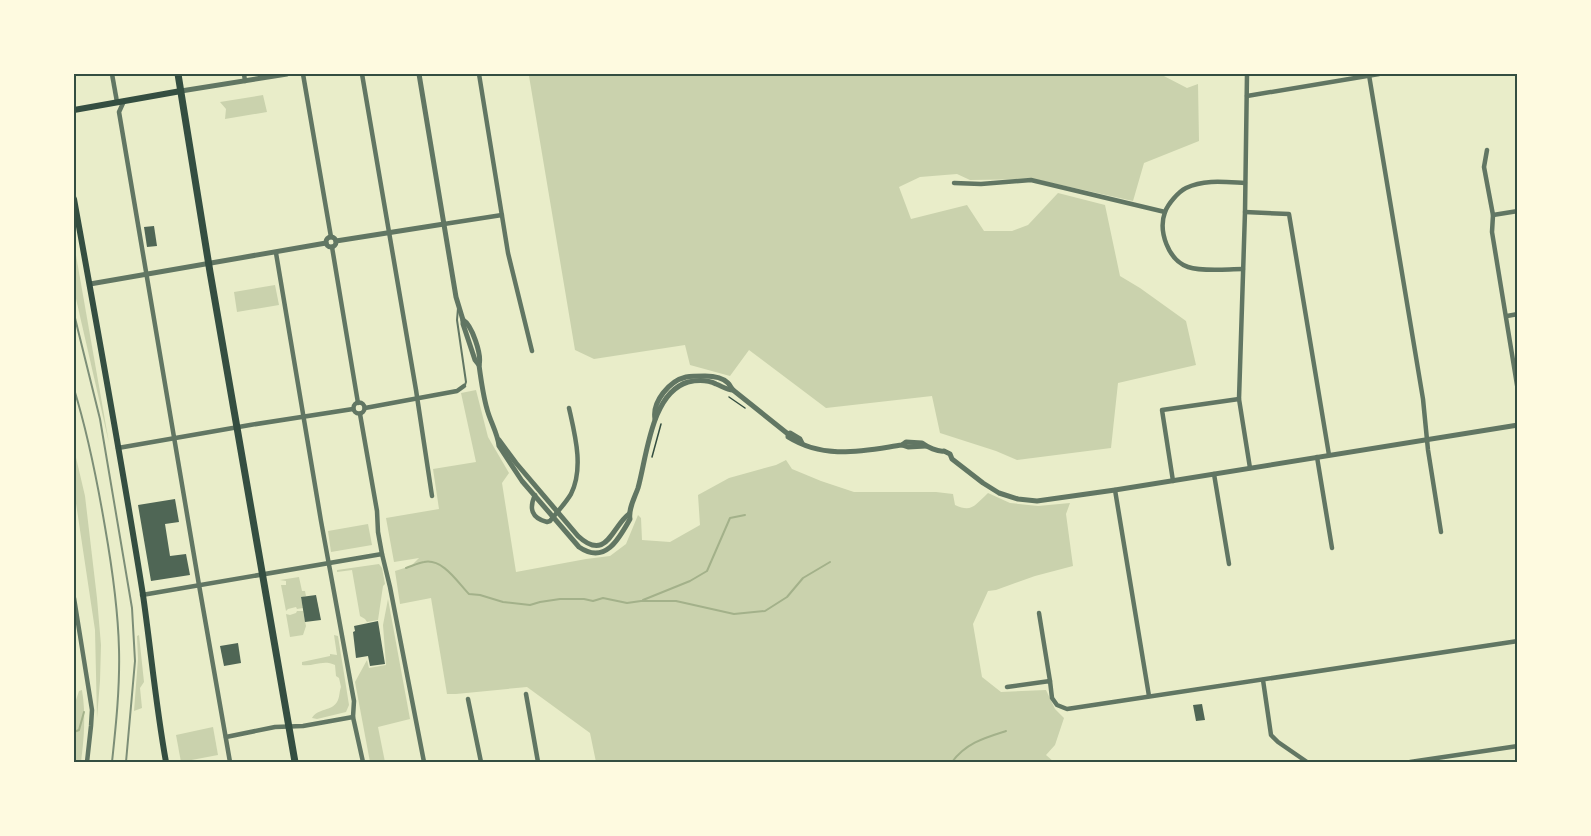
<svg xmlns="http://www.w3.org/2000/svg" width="1591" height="836" viewBox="0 0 1591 836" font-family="'Source Sans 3',sans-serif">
<rect width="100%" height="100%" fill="#e9edc9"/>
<!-- green -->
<g fill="#cad2ad">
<polygon points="533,74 1160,74 1187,88 1198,84 1199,141 1144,163 1133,201 1034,179 970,180 957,174 920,177 899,187 911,219 967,205 984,231 1012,231 1028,225 1058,193 1105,205 1120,276 1140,288 1186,321 1196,365 1118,383 1111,448 1017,460 996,451 940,433 932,396 826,408 749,350 730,376 690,365 685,345 594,359 575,350 529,76"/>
<polygon points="263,95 267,112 225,119 226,109 220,102"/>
<polygon points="74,244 109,443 74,290"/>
<polygon points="275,285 279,305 237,312 234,292"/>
<path d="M476,390L488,437L509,473L502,483L516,572L586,559L610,556L626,544L638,515L641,518L642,540L670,542L700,525L698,495L729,478L776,465L786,460L792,469L821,481L854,492H936L953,494L955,505C972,513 975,505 988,493L1010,503L1038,506L1070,503L1066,514L1073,566L1035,576L996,590L988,591L973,624L982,677L1001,692L1046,690L1055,709L1064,718L1055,745L1046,755L1054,762H596L590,733L527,687L456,694H447L431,598L400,604L395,571L411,566L419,558L394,562L386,518L439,509L433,469L476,462L461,393Z"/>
<polygon points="74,449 85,496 97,598 101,645 100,681 97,718 95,630 74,490"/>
<polygon points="368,524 372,545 331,552 328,531"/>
<polygon points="379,564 382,568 385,584 383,586 378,620 367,622 365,619 360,616 352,570 337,572 337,570"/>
<polygon points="299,577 302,591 305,591 306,596 301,598 303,608 297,609 296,607 288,609 286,611 281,585 286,585 286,581 280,580"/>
<polygon points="388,599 410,719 378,727 385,762 370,762 355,682 367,660 369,668 386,665 383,625"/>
<polygon points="297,611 303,611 306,626 303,635 290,637 286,614 290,615 296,613"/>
<polygon points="139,635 144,682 140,688 142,708 134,711 138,659 137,636"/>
<path d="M334,635L338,636L349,705L346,712L317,719L312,718C318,708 332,711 337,702C340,697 339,692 341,687L339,678L336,676L335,665C323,659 313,667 302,665V662L330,656V654L337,655Z"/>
<path d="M82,690C86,715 84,738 81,762H74V706L79,691Z"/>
<polygon points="213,727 218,755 181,762 176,735"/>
</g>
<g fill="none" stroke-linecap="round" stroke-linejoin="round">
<!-- stream -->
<g stroke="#a3b18a" stroke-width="2">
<path d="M406,568C412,566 418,563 424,562C443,558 458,583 469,594L480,595L503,602L530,605L540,602L560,599H584L593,601L603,598L627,603L641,601H676L734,614L765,611L787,597L803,578L830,562"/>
<polyline points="643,600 690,581 707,571 730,518 745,515"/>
<polyline points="74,732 79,730 84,712"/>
<path d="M952,762C966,743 984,738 1006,731"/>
</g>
</g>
<!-- building -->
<g fill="#4f6655">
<polygon points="154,226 157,246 147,247 144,227"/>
<polygon points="175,499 179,522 165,524 170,556 186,554 190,575 151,581 138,505"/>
<polygon points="316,595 321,620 305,622 301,597"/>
<polygon points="378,621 385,664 370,666 368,656 356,658 353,632 355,631 354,626"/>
<polygon points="238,643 241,663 224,666 220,646"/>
<polygon points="1202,704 1205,720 1196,721 1193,705"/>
</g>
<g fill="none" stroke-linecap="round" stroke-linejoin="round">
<!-- path -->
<g stroke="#344e41" stroke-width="1.5">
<polyline points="729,397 745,408"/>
<polyline points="652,457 661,424"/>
</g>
<!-- service -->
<polyline stroke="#617663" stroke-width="2" points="458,308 457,320 466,382 465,385"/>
<!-- minor -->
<g stroke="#617663" stroke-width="4.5">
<polyline points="112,74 117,102"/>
<polyline points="244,74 245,81"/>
<polyline points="303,74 331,237"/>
<polyline points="362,74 416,390 432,496"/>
<polyline points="479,74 508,253 532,351"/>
<polyline points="1247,74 1245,212 1239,399 1250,468"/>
<polyline points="1369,75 1423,399 1428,450 1441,532"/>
<polyline points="1247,96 1379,74"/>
<polyline points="124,101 119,112 199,585 230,762"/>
<polyline points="1487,150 1484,167 1493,215 1492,232 1518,391"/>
<polyline points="954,183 981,184 1031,180 1165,212"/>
<polyline points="1245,212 1289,214 1329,455"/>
<polyline points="1493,215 1518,211"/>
<polyline points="444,224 502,215"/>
<polyline points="332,247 358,403"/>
<polyline points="276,253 321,521 354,701 353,717 363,762"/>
<path d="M1243,269C1227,269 1203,272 1188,267C1168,260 1158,231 1165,212C1168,204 1178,192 1186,188C1204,179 1226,182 1245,183"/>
<polyline points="1507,316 1518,314"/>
<circle cx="359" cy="408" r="5.5"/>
<polyline points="365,408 457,391 464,386"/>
<polyline points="360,414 377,511 378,532 382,554 390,587 424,762"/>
<polyline points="118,448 250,425 353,409"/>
<polyline points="1317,457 1332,548"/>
<polyline points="1214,474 1229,564"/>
<polyline points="1173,481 1162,410 1239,399"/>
<polyline points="1115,490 1149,696"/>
<path d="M535,495C529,508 531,518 547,522L550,521C557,512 565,504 571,494C584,468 575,435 569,408"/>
<polyline points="142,595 382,554"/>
<polyline points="74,598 92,710 91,726 87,762"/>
<polyline points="1039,613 1050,681"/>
<polyline points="1263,680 1271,735 1278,742 1307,762"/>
<polyline points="1007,687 1050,681 1052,698 1057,705 1067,709 1518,641"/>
<polyline points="526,694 538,762"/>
<polyline points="468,699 481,762"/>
<polyline points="226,737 275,727 303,726 353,717"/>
<polyline points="1410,762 1518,746"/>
</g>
<!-- tertiary -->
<g stroke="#617663" stroke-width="5">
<polyline points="419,74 456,297 463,320 463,324 475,360 479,365"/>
<polyline points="181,91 287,74"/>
<circle cx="331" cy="242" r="5"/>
<polyline points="336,241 444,224"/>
<polyline points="90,284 326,243"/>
<path d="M463,320C472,325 482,355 479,365C481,380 483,395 487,409C490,421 498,434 499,446L522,481L579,547C605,565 619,539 630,519C628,509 635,497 638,488C647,456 651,393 688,382C697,380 708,380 716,384C722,386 726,390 733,390"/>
<path d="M655,419C652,402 669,381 686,377C692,376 699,376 705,376C713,376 722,377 728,383C730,385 731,388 733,390L788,434V437C825,460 861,451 902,445L906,442L922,443C927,447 938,452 944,451L950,454L952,459L983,483L999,493L1018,499L1037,501L1115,490L1518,425"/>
<polyline points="788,434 790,433 800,439 802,443"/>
<path d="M499,440L516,463L578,536C607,563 612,526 629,514"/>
<polyline points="902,445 908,447 926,446"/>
</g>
<!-- secondary -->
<g stroke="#344e41" stroke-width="6">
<polyline points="74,110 181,91"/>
<path d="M74,199C98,331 122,463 143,595C151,651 156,707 166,762"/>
</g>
<!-- primary -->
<polyline stroke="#344e41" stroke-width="7" points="178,74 210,272 295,762"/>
<!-- rail -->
<g stroke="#7c8e77" stroke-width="2">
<polyline points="74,314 100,419 132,608 135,661 126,762"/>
<path d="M74,389C88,434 97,480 105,527C112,567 118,608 119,649C120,687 116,725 112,762"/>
</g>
</g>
<!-- border -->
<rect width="1591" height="836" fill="none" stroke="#fefae0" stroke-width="150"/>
<rect x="75" y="75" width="1441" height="686" fill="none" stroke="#344e41" stroke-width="2"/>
</svg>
